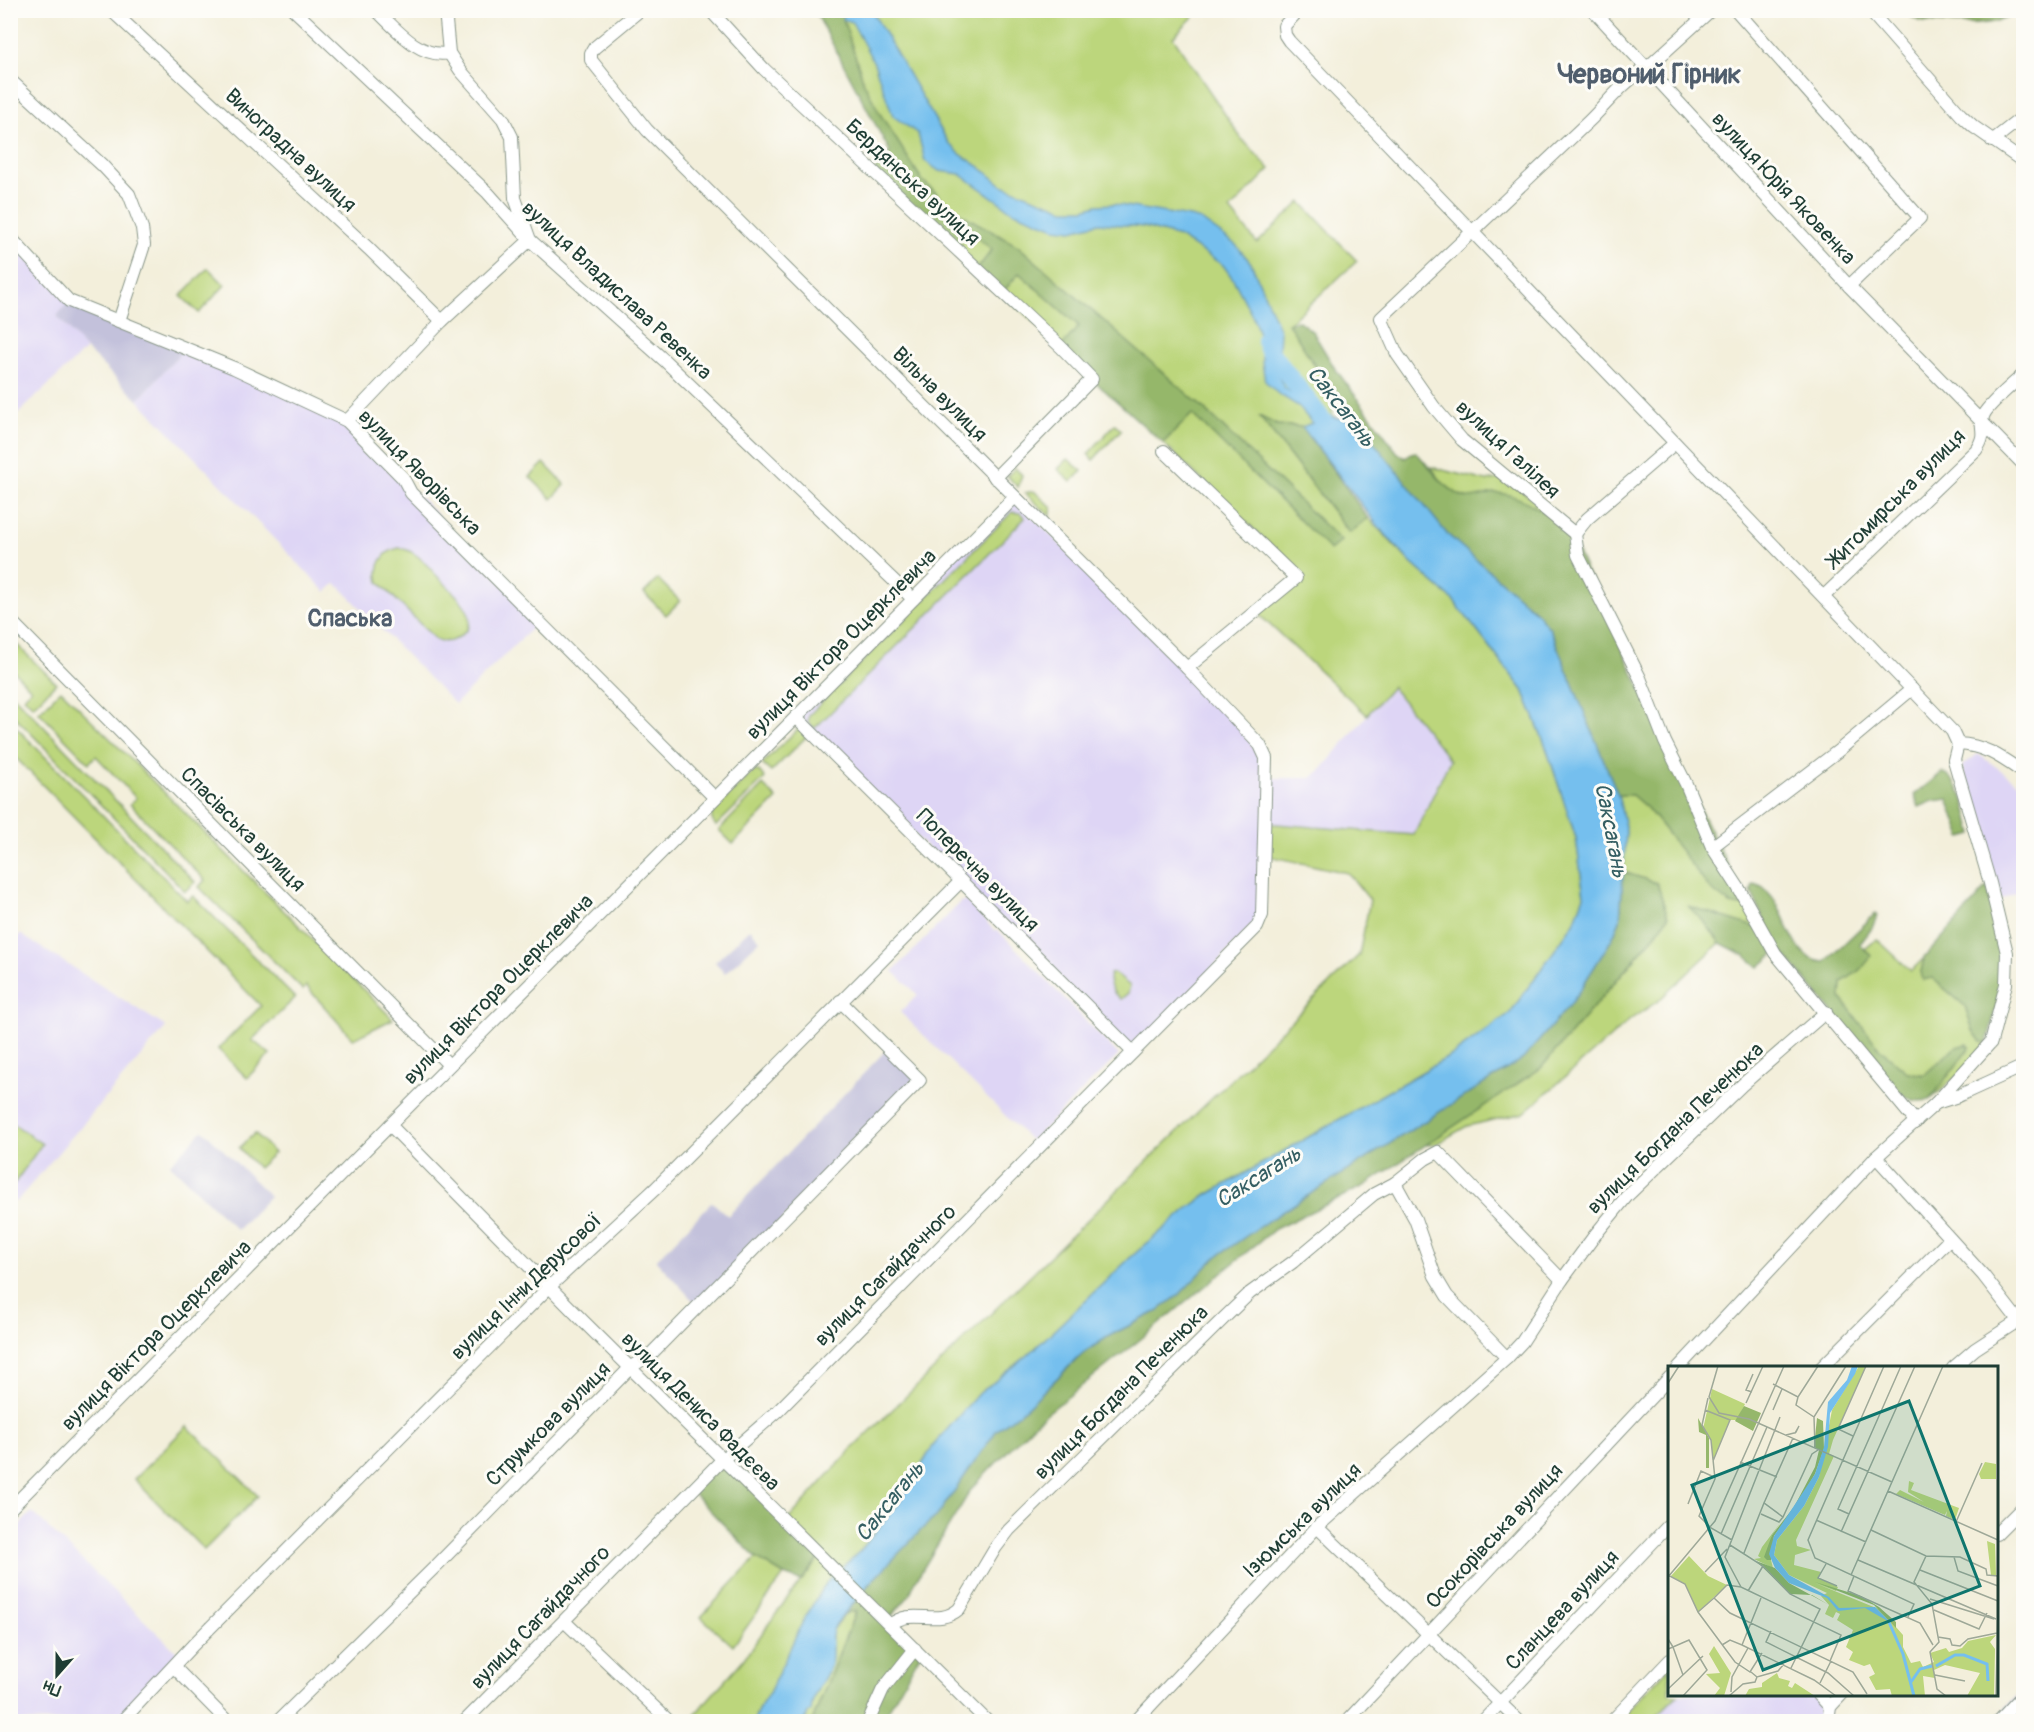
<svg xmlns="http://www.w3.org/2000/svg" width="2034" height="1732" viewBox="0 0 2034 1732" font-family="Pangolin,sans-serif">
<rect width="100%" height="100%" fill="#fdfcf7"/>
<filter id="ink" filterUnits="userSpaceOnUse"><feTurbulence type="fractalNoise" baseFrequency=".0167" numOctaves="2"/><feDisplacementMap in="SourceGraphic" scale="12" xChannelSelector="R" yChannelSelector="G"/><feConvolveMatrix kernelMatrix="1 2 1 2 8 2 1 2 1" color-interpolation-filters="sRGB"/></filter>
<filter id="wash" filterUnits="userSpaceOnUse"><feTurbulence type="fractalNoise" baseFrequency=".008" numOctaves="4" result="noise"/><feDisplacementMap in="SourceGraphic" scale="24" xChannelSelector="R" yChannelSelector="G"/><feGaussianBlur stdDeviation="1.35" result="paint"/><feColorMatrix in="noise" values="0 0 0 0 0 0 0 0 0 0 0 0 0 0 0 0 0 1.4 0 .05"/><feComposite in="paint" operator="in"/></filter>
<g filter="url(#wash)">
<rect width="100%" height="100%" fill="#f3efdb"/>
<!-- built -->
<g fill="#ded5f5">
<polygon points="11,237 69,301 57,316 86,349 18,414 11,406"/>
<polygon points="184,349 347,421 539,621 455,704 336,583 326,592 138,400"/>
<polygon points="1014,498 1260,745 1266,778 1311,778 1321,770 1391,687 1450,760 1414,835 1264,823 1262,915 1133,1052 796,717"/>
<polygon points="1978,754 2023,786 2023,890 1998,901 1962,766"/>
<polygon points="962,901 966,901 995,931 997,929 1119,1055 1031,1141 900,1012 918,995 893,971"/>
<polygon points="20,934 166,1027 16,1202 10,1198 10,949"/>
<polygon points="32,1512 182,1657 121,1721 11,1722 11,1534"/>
<polygon points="1670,1694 1818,1695 1830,1707 1828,1721 1611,1722"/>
</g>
<!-- industrial -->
<g fill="#c3c1db">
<polygon points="69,301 184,349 138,400 86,349 57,316"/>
<polygon points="750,929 760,940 725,973 715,962"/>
<polygon points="887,1049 920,1080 698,1306 656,1260 712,1202 728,1216"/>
<polygon points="203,1130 270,1196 237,1230 170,1164"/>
<polygon points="2023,1689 2023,1721 1995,1721"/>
</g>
<!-- green -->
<g fill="#bcd67b" stroke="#6e8a58" stroke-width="1.5">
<polygon points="843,10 1199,11 1173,37 1241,138 1270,169 1230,210 1257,243 1301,202 1357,261 1289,323 1329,385 1333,417 1302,427 1277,425 1260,417 1349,533 1368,518 1411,563 1454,601 1523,690 1545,744 1576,838 1584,896 1574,923 1510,1013 1452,1055 1207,1195 1187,1209 1131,1257 1027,1356 976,1396 933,1446 899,1503 860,1551 827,1582 805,1617 769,1693 758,1710 754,1721 688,1722 743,1660 786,1600 820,1557 786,1522 852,1449 1359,955 1370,900 1348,873 1264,855 1264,823 1414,835 1450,760 1392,687 1367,715 1255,611 1301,574 1163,443 1192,414 1330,549 1340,541 1200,405 1018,246 954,210 922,180 880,114 864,83 843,19"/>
<polygon points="971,231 993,250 977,269 956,248"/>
<polygon points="208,268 225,285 199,313 181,296"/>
<polygon points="1019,273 1080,327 1061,347 1002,293"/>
<polygon points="1115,424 1121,430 1093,460 1088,454"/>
<polygon points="1068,459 1082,471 1071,482 1058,469"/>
<polygon points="544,463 565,485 552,499 530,477"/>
<polygon points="1431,467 1486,481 1507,478 1547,512 1494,493 1474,499 1459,495 1443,483"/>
<polygon points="1015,468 1022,475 1018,487 1007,476"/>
<polygon points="1034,491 1052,508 1050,516 1025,493"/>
<polygon points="1012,512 1020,513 1025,518 815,728 808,722 809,715"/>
<path d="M399,548C417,550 427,566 439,578C454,593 488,620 457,638C450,643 442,642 435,639L379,582C375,566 383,551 399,548Z"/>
<polygon points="658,579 680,601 666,615 644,593"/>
<polygon points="10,638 56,683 33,706 24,697 31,689 11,668"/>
<polygon points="61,690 393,1019 353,1039 306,986 303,990 199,887 205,880 130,804 136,798 96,756 89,763 39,712"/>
<polygon points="11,693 195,882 185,891 11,713"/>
<polygon points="11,722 187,901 193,896 295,998 252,1040 270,1054 247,1078 218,1049 261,1006 11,753"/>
<polygon points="800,727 808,735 771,772 762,764"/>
<path d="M754,771H759L765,778L716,826C712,821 710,818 713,812Z"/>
<polygon points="763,785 777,799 733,844 719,830"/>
<polygon points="1618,795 1632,795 1647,808 1684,854 1750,908 1761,929 1690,907 1706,924 1720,943 1658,1001 1631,1019 1524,1113 1467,1126 1434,1145 1426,1145 1541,1068 1656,934 1668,917 1657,883 1623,872 1626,831"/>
<polygon points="1877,939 1911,971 1924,958 1921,972 1932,978 1965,1006 1973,1031 1987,1043 1953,1080 1930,1100 1970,1047 1956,1047 1924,1075 1907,1072 1879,1048 1841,998 1842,982 1859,971 1870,956 1865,949"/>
<path d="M1114,973L1130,986L1128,993L1121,999C1113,995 1107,982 1110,974Z"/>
<polygon points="11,1122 42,1144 14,1184 11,1182"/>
<polygon points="255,1133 274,1153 258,1168 239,1148"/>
<polygon points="187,1426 258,1496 204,1550 134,1479"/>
<polygon points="756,1558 784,1575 733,1646 701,1617"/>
<polygon points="856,1610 812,1721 805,1722 814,1695 831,1664 832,1631 846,1613"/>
<polygon points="1669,1667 1670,1694 1678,1695 1651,1721 1618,1722"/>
</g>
<!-- forest -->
<g fill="#95b76b" stroke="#5a7a50" stroke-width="1.5">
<path d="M2023,10C2001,24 1970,26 1943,23C1936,22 1927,23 1920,21C1913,18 1906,13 1899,11Z"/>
<polygon points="815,11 843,11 843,19 864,83 880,114 922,180 954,210 1018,246 1200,405 1341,541 1330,550 1192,414 1163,443 1092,379 1061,347 1079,326 1019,273 1002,293 977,269 992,250 971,232 956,248 874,170 890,152"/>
<path d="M1299,321L1313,332L1334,367L1397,452L1405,458L1411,453L1416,452C1429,466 1441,485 1458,494C1471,502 1481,495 1494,493C1518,492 1550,515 1567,529L1665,742L1750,908L1730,904L1709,888L1664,829L1647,808L1632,795H1618L1550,629L1537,613L1447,534L1343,405L1337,394L1317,369L1288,323Z"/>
<polygon points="1259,416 1277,425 1302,427 1368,518 1350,533"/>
<path d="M1943,772C1964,786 1967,811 1973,834L1962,837L1948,799L1933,801L1919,807L1914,795Z"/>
<polygon points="1623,872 1657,883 1668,917 1656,934 1541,1068 1364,1186 1275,1229 1136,1343 1036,1422 972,1488 916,1580 909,1596 886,1622 920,1654 882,1721 812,1722 856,1611 846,1613 870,1583 924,1527 937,1516 996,1431 1027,1407 1084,1353 1109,1336 1156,1312 1179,1295 1215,1258 1269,1220 1523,1059 1573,1001 1612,939 1620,920"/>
<path d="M1753,884C1788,889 1784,962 1825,962L1875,914L1877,916L1872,928L1860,944L1871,956C1865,968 1853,975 1842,982L1841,998L1879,1048L1907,1072L1924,1075L1956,1047L1968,1044L1970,1047L1930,1100C1916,1102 1911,1101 1900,1093L1781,950L1768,929L1751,891Z"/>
<polygon points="1987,887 2001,946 2002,985 1987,1043 1981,1042 1973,1031 1965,1006 1932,978 1923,980 1921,972 1924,958"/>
<polygon points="1688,906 1761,929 1775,953 1759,967 1744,955 1720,943 1706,924"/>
<polygon points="723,1459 820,1557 801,1581 784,1575 756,1558 691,1491"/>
</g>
<!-- water -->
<path fill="#75bfee" stroke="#4a7e91" stroke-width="1.5" d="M843,11H872L948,142L960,154L980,167L1002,185L1064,209H1084L1097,205L1114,204L1190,217L1201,220L1236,245L1251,263L1280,331L1279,350L1274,367L1284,387L1327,419L1333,417L1357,421L1447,534L1537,613L1550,629L1618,795L1626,831L1620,920L1612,939L1573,1001L1523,1059L1269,1220L1215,1258L1179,1295L1156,1312L1109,1336L1083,1353L1027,1407L996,1431L937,1516L924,1527L870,1583L836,1624C827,1638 836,1653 830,1667C823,1683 812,1693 811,1711L808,1713L805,1721L754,1722L758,1710L769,1693L805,1617L827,1582L860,1551L899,1503L933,1446L976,1396L1027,1356L1131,1257L1187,1209L1207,1195L1452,1055L1510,1013L1574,923L1584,896L1576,838L1545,744L1523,690L1454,601L1411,563L1377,525L1302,427L1312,423L1298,406L1277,393L1265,381L1262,362V343L1253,317L1233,279L1223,265L1179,237L1144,227L1099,223L1072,230L1055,228L1012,211L960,174L939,171L925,161L918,134L893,116L874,63L852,22L843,19Z"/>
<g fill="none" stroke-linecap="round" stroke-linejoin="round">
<!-- river -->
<polyline stroke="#75bfee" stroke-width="18" points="1265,340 1268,349 1330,429"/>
</g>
</g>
<g filter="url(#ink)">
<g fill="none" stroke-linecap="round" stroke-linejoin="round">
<defs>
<g id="minor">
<polyline points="111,10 369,249 442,321"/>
<polyline points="294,10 488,193 530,240 664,360 913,599"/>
<path d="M376,10C396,29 420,59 449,53"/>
<polyline points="710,10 764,69 1061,347 1092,379 995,478"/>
<polyline points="1299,10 1284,26 1285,35 1289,41 1952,731 1958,744"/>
<polyline points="1593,10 1849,286 2024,465"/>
<polyline points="1736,10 1920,218 1849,286"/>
<polyline points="1869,10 1961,115 1974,127 2024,162"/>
<polyline points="10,80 102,165 129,194 142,228 144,245 119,321"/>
<polyline points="1992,141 2024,116"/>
<polyline points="10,237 69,301 234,368 347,421 403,478 411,493 715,798"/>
<polyline points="347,421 442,321 530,240 515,198 512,137 503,119 460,70 449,53 445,10"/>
<polyline points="1164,451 1296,578 1187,668"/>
<path d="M1575,534L1462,440L1434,407L1397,354L1381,318L1588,122C1607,104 1623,81 1647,68L1711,10"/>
<polyline points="1575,534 1578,555 1640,678 1665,742 1686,784 1712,847 1738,887 1775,953 1916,1122"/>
<polyline points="1575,534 1587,519 1675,443"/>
<path d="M1824,596L1976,450C1989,431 1977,428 1984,414C1989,404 2014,383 2024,374"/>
<polyline points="10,620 449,1065"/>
<polyline points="796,717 1133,1052"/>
<path d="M1958,744C1985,745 2002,758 2024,773"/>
<polyline points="1712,847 1838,751 1912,689"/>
<polyline points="1936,1103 1958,1096 2024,1066"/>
<polyline points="390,1125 583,1321 988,1722"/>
<polyline points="1876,1157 1983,1275 2018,1320 2024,1330"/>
<polyline points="1395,1183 1425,1159 1438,1152 1562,1280"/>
<polyline points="1678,1368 1876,1157 1936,1103 1991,1042 2006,984 2007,953 1990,883 1954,760 1958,744"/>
<polyline points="1821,1368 1950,1239"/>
<polyline points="1953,1368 1975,1349 2024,1317"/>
<polyline points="10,1509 390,1125 1014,498"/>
<polyline points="1317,1527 1520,1722"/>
<polyline points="1996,1534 2024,1506"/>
<polyline points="564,1621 670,1722"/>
<path d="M890,1625C913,1606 937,1628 959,1609L996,1547L1009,1530L1224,1318L1250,1293L1293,1262L1374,1194L1395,1183L1415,1219L1435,1276L1447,1296L1507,1358L1522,1342L1562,1280L1595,1235L1627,1196L1742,1085L1826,1012"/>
<polyline points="174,1667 228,1722"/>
<polyline points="1818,1694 1830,1707"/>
<polyline points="121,1722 193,1645 549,1287 655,1189 961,881"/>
<polyline points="277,1722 438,1564 631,1367 651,1354 920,1080 840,1001"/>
<polyline points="464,1722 723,1459 778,1411 1257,927 1262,915 1266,758 1260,745 1187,668 647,130 591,60 591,53 594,48 640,10"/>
<polyline points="868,1722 883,1689 915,1649"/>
<polyline points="1135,1722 1317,1527 1507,1358"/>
<polyline points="1346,1722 1670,1377"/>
<polyline points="1482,1722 1670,1524"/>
<polyline points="1611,1722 1670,1660"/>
<polyline points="1828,1722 1830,1707 1842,1694"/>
<polyline points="1998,1722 2024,1694"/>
</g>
</defs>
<!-- minor casing -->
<use href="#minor" stroke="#899688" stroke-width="14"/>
<!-- minor -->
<use href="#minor" stroke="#fff" stroke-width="12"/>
</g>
</g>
<g text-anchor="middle" stroke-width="6" stroke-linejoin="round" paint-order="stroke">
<!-- street labels -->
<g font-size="21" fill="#1f3d34" stroke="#fdfcf7">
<text transform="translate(291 150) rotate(43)" y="7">Виноградна вулиця</text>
<text transform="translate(913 182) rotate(43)" y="7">Бердянська вулиця</text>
<text transform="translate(1784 188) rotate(47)" y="7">вулиця Юрія Яковенка</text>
<text transform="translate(617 290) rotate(43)" y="7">вулиця Владислава Ревенка</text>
<text transform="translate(940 394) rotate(45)" y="7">Вільна вулиця</text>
<text transform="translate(1508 449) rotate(43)" y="7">вулиця Галілея</text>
<text transform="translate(420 472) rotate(46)" y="7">вулиця Яворівська</text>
<text transform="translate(1896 498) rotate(-45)" y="7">Житомирська вулиця</text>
<text transform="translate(841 644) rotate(-45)" y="7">вулиця Віктора Оцерклевича</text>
<text transform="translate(243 829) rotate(45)" y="7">Спасівська вулиця</text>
<text transform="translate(978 870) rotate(45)" y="7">Поперечна вулиця</text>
<text transform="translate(498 989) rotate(-45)" y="7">вулиця Віктора Оцерклевича</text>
<text transform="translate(1675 1128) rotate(-44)" y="7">вулиця Богдана Печенюка</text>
<text transform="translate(885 1275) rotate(-45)" y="7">вулиця Сагайдачного</text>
<text transform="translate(526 1286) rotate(-44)" y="7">вулиця Інни Дерусової</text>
<text transform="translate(156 1335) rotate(-45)" y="7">вулиця Віктора Оцерклевича</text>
<text transform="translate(1121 1392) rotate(-45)" y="7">вулиця Богдана Печенюка</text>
<text transform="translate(701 1411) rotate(45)" y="7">вулиця Дениса Фадєєва</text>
<text transform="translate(548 1424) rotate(-45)" y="7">Струмкова вулиця</text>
<text transform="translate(1302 1520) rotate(-44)" y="7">Ізюмська вулиця</text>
<text transform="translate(1494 1536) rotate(-47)" y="7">Осокорівська вулиця</text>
<text transform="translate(1562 1610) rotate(-47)" y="7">Сланцева вулиця</text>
<text transform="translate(540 1617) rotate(-46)" y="7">вулиця Сагайдачного</text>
</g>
<!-- water labels -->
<g font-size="22" font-style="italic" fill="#345e62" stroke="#fdfcf7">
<text transform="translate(1342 406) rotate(52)" y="8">Саксагань</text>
<text transform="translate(1612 830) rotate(79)" y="8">Саксагань</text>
<text transform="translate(1258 1176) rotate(-32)" y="8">Саксагань</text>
<text transform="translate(889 1501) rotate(-51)" y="8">Саксагань</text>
</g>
<!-- quarter labels -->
<g font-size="24" font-weight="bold" fill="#505e6d" stroke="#fdfcf7">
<text x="350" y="626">Спаська</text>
</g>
<!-- district labels -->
<g font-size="27" font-weight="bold" fill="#505e6d" stroke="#fdfcf7">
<text x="1649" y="83">Червоний Гірник</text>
</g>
</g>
<!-- overview -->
<g transform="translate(1668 1366)">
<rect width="330" height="330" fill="#f3efdb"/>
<path d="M191,0H198L165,74L161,88L166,90L128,174L129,180L143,184L127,189L126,199L153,206L150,212L170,221L168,225L147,217L213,244L235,269V281L243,297L252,295L255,301L266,296L262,287L278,282L281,286L294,282L300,275L328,269L322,276L327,283L326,330H299L312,307L277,299L266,304L267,312L255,310L257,330H224L222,323L208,324L201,311L207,308L202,298L196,300L181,294L185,286L178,281L185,264L169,254L172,248L168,246L165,252L157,248L161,239L153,230L159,227L121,209L106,189L109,174L136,140L151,111L164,44ZM44,23L77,38L69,54H62L45,95L43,74L35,63ZM317,96L328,98V113H313L311,108ZM241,115L246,117L243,124L291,142L287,154L278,150L279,145L277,149L228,128L232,124L256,136L240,126ZM113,156L104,169L99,194H103L105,202L86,193L93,192L90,190L94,181ZM319,175L327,178L328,209H323ZM21,190L40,210L59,219L30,246L17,218L3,210ZM46,280L63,307L56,330H46L52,322L38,308L52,307L41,288ZM109,307L111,312L122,315L120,320L124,322L127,317L147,330H77L81,323L94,321V317Z" fill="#bcd67b"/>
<path d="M76,40L93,47L85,65L67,55ZM30,52L41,72V102H38V69L31,66ZM149,52L155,55L156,83L147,108L127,142L106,170L103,194H99L96,191L104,169L126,141L147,101L151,84L146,81ZM88,195L107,202L121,217L161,239L144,229L122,228ZM147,216L193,230L211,241L228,256V262L206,239Z" fill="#95b76b"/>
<path d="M184,0H190L187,8L162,47L160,81L151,111L136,140L109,174L106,189L121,209L161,231L171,242L207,241L223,257L197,242L170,245L159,232L121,217L107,202L101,188L106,170L147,108L156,81L160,36L179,14Z" fill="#75bfee"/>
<path fill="none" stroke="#75bfee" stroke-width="3" d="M220,254L235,288L246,330M268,300L287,289H296L319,298L320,315M243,316L252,303L264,300"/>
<path fill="none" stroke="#9ea898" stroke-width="1.5" d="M50,0L41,31L51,47L81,53L224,116M216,0L140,174L147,192L246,238L240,251M0,17L11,0M105,18L130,31L150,0M84,26L78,24L85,8M130,31L128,39L146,51L178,0M40,32L34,59L43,74L47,113L31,150L43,162L64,174M78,37L95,0M37,44L62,54L45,95M105,44L114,23M146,51L147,82M118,69L126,67H127L128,66L131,60L127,67M185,70L170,63L198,0M72,96L109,111M220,125L330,174M96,137L125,72M20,138L33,105L46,111M93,148L111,156L115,151M181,148L170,143L233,0M148,154L198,176M288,156L314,97M203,164L258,190L292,191L318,203L319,209L330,210M173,166L247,0M53,168L99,61M62,179L95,200L122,228L152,243L123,302M76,187L96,137L115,151L144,88L150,84M258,190L246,216L264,238L271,276L262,286L269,323L278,330M286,191L290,205L330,220M190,194L328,253M158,198L150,212L169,220M252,204L330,235M37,206L59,183M0,209L17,218L30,246L67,296L82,306L94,287M183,209L275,0M186,210L180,225L252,257L265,279M0,211L47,155L116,0M73,221L57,191L112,51M80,225L95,200M46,232L59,219L73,221L173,269L162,295M262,233L326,253M266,244L311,263L319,247M30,246L46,232L62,247L185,306L199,328M103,265L98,276L160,307L186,330M270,271L282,273L284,279L292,280L300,273L329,267M0,273L5,281L21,274L39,304L15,330M54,279L62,274L74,279L93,232M74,279L146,314L168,330M0,283L5,281L15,309M83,306L89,311L110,305L116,298M267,309L297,315M152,317L163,295M0,323L35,290M63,326L64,311L80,282M61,330L75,318L87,316L89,311M328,330L330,239"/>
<path fill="#0f766e" fill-opacity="0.15" stroke="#0f766e" stroke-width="3" d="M241,35L312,220L95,304L24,119Z"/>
<rect width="330" height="330" fill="none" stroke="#1f3d34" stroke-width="3"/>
</g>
<!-- margin -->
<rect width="2034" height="1732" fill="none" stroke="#fdfcf7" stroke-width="36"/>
<!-- north arrow -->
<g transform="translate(57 1675) rotate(201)" stroke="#fdfcf7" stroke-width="4.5" paint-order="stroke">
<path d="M0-4.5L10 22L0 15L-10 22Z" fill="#1f3d34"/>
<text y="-9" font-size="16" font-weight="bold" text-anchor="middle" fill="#1f3d34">Пн</text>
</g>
</svg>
